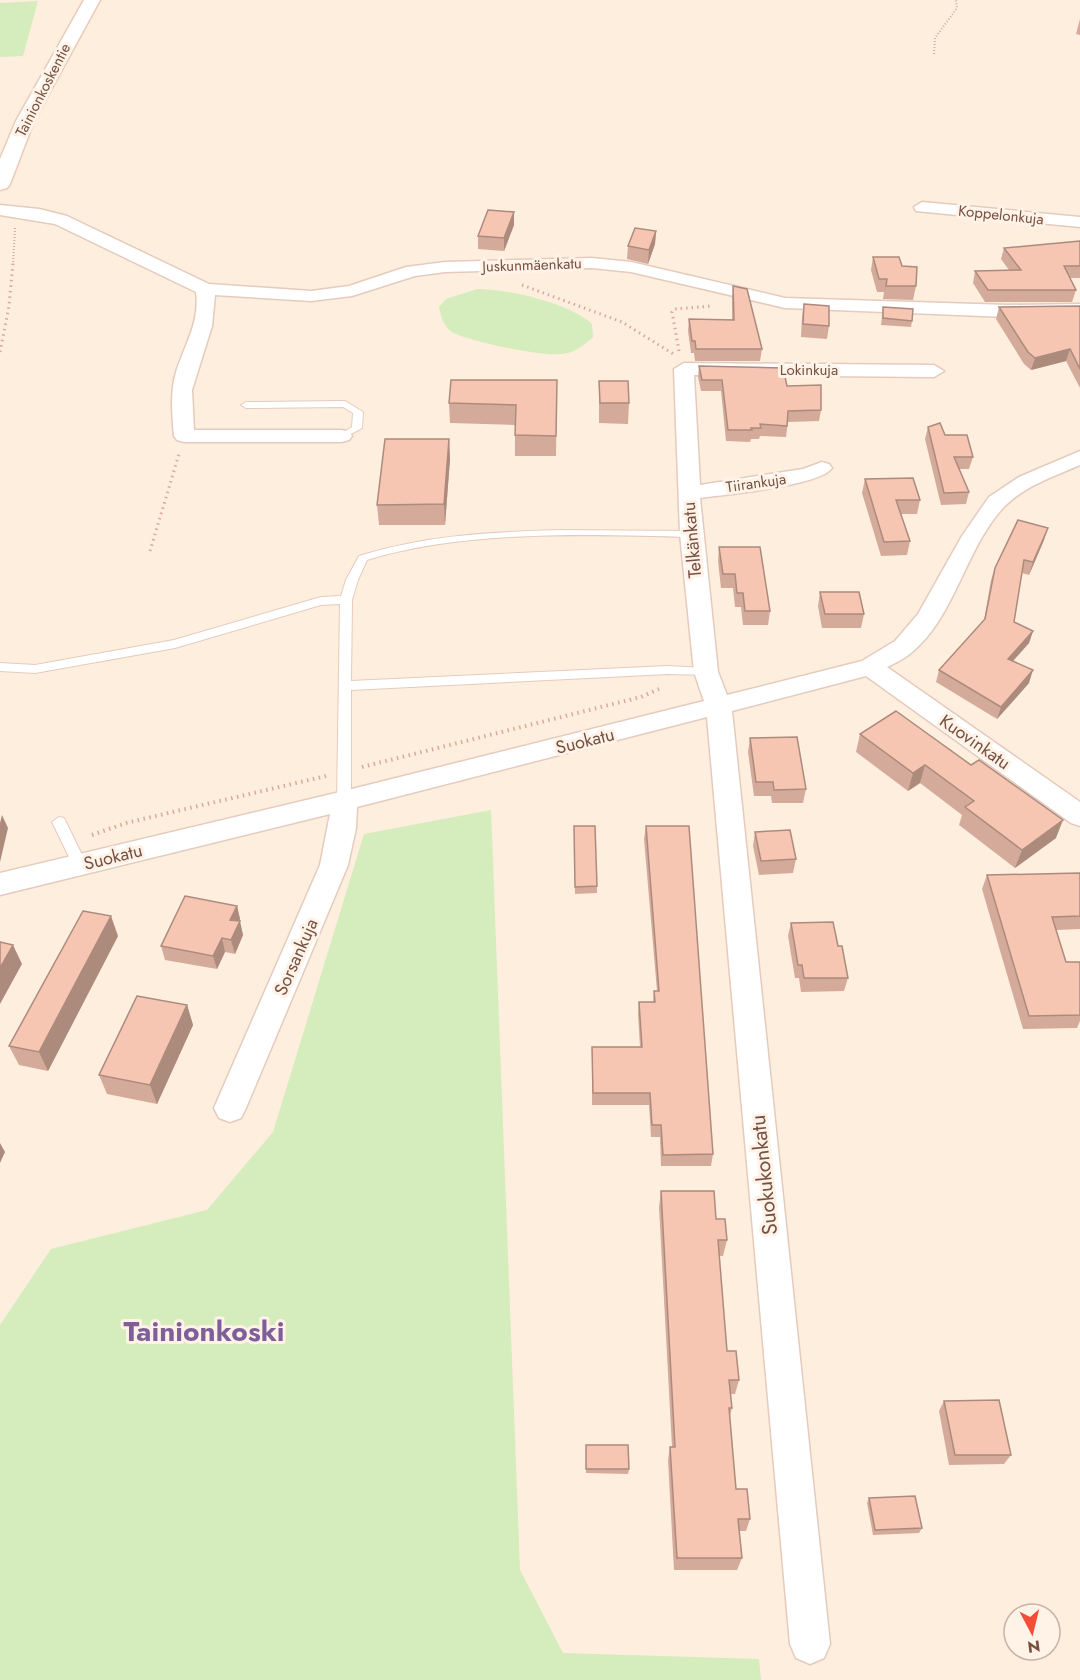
<svg xmlns="http://www.w3.org/2000/svg" width="1080" height="1680" viewBox="0 0 1080 1680" font-family="Jost,sans-serif">
<rect width="100%" height="100%" fill="#feeede"/>
<!-- green -->
<g fill="#d5ecbc">
<polygon points="38,1 23,56 0,57 0,3"/>
<path d="M477,289C507,289 570,303 592,324L593,337C583,346 575,353 561,354C542,357 468,341 452,332C443,326 441,316 439,307L446,299Z"/>
<polygon points="491,810 520,1570 563,1653 759,1659 761,1680 0,1680 0,1325 51,1249 207,1210 273,1132 364,834"/>
</g>
<g fill="none" stroke-linecap="round" stroke-linejoin="round">
<defs>
<g id="lane">
<polygon points="345,401 363,412 362,428 342,439 337,436 352,427 353,413 343,407 246,408 241,405 246,402"/>
<path d="M560,530L691,531L697,534L691,537C591,534 463,530 367,560L358,580L352,600L351,681L668,666L706,668L712,672L710,675L668,674L351,690V801L344,806L337,801L340,604L321,605L175,648L35,673L0,671V663L35,665L174,640L321,597L341,596L346,580L359,556C425,535 492,532 560,530Z"/>
<polygon points="59,817 64,818 87,865 85,869 75,869 73,865 52,822"/>
</g>
<g id="street">
<polygon points="922,202 1080,217 1080,227 916,211 914,207"/>
<path d="M0,205L39,209L67,216L209,284L311,291L349,286L406,267L445,262L592,258L631,262L785,298L1008,305L1080,304V316L1008,317L785,308L631,272L592,268L445,272L415,276L352,296L311,301L215,295L212,326L192,390L194,430H342L349,432L352,436L349,440L342,442H184L177,440L174,436C172,414 170,393 176,372C185,344 200,322 196,292L55,224L0,215Z"/>
<path d="M684,363L934,365L944,371L934,377L694,375L700,485L803,469L822,462L829,464L832,468C820,486 726,494 700,498L718,672L727,695L862,661L895,641L918,614L962,536L989,497L1019,477L1080,451V465C1055,476 1024,486 1004,507C965,548 956,616 911,653C904,659 895,663 887,667L1080,802V826L1071,823L866,676L732,711L830,1644L824,1658L810,1664L796,1658L790,1644L707,717L357,807L356,828L348,865L246,1108L241,1118L230,1122L219,1118L214,1108L320,865L330,814L0,895V873L344,791L704,701L694,672L680,534L674,369Z"/>
</g>
<polygon id="secondary" points="84,0 100,0 34,121 10,184 7,188 0,190 0,159 16,121"/>
</defs>
<!-- lane casing -->
<use href="#lane" stroke="#e4cbbd" stroke-width="2"/>
<!-- street casing -->
<use href="#street" stroke="#e4cbbd" stroke-width="3"/>
<!-- secondary casing -->
<use href="#secondary" stroke="#eacab9" stroke-width="3"/>
<!-- path-far2 -->
<g stroke="#daa997" stroke-width="2" stroke-dasharray="1 2" stroke-linecap="butt">
<polyline points="934,54 935,38 957,8 956,0"/>
<polyline points="13,265 15,228"/>
</g>
<!-- path-far1 -->
<g stroke="#daa997" stroke-width="3" stroke-dasharray="1.5 4" stroke-linecap="butt">
<polyline points="522,285 622,322 675,355"/>
<polyline points="679,351 672,312 675,309 712,306"/>
<polyline points="0,352 9,306 13,263"/>
<polyline points="150,551 179,454"/>
</g>
<!-- path -->
<g stroke="#daa997" stroke-width="4" stroke-dasharray="1.5 4.5" stroke-linecap="butt">
<polyline points="362,767 641,697 659,689"/>
<polyline points="92,835 126,823 326,776"/>
</g>
<!-- lane -->
<use href="#lane" fill="#fff" fill-rule="evenodd"/>
<!-- street -->
<use href="#street" fill="#fff" fill-rule="evenodd"/>
<!-- secondary -->
<use href="#secondary" fill="#fff" fill-rule="evenodd"/>
</g>
<!-- wall -->
<g fill="#d4aa9a">
<polygon points="1080,19 1080,35 1076,34"/>
<polygon points="514,225 504,251 478,249 478,236"/>
<polygon points="656,231 655,244 648,264 627,259 628,246"/>
<polygon points="1080,241 1080,278 1070,278 1076,290 1072,302 985,302 973,283 975,271 1009,270 1001,259 1004,248"/>
<polygon points="873,257 902,266 916,286 913,300 883,299 884,292 877,292 871,270"/>
<polygon points="733,286 762,349 760,361 695,361 694,353 691,353 688,331 689,319 732,320 732,298"/>
<polygon points="804,304 829,326 827,339 801,337 802,317"/>
<polygon points="1080,306 1080,388 1066,361 1031,370 1024,364 996,319 999,307"/>
<polygon points="883,307 912,321 911,327 881,325"/>
<polygon points="699,366 787,386 821,410 819,421 788,422 786,437 760,436 759,439 751,439 750,442 726,441 721,391 701,391 698,377"/>
<polygon points="557,380 556,456 515,456 515,425 450,423 449,403"/>
<polygon points="599,381 629,403 628,424 599,423"/>
<polygon points="928,427 945,435 973,457 969,469 959,469 969,492 966,504 941,505 925,439"/>
<polygon points="449,439 450,459 445,525 379,525 377,505"/>
<polygon points="865,479 920,500 917,514 901,514 910,541 907,555 881,556 862,493"/>
<polygon points="1044,540 1029,575 1022,573 1014,622 1033,631 1029,643 1013,661 1029,683 997,719 936,682 939,670 984,621 991,580 995,568"/>
<polygon points="719,547 770,611 768,625 743,625 741,607 735,607 733,588 721,588 718,561"/>
<polygon points="820,592 864,614 861,628 822,628 818,606"/>
<polygon points="896,711 1056,838 1015,868 959,825 962,815 920,783 908,791 856,752 860,734"/>
<polygon points="750,738 806,789 803,803 772,803 771,796 754,796 748,752"/>
<polygon points="646,826 713,1154 711,1166 661,1166 660,1137 651,1137 649,1105 592,1105 592,1047 640,1047 638,1014 639,1002 653,1002 654,991 657,991 644,839"/>
<polygon points="755,832 796,859 793,873 759,875 753,846"/>
<polygon points="574,833 597,886 597,893 575,894"/>
<polygon points="1080,873 1080,929 1056,930 1066,962 1080,962 1080,1021 1077,1028 1023,1029 982,889 987,875"/>
<polygon points="237,906 240,919 239,921 243,935 235,954 225,952 217,969 165,960 161,946"/>
<polygon points="791,923 838,946 848,978 844,991 801,992 799,978 795,978 788,936"/>
<polygon points="118,936 48,1071 19,1065 9,1046"/>
<polygon points="187,1005 193,1025 157,1104 107,1094 99,1075"/>
<polygon points="661,1191 716,1219 727,1240 723,1256 719,1256 727,1351 739,1380 735,1394 730,1394 732,1408 730,1416 736,1489 750,1519 746,1531 739,1531 742,1558 737,1570 674,1570 668,1460 670,1447 672,1447 659,1207"/>
<polygon points="944,1401 1011,1455 1004,1464 949,1465 939,1411"/>
<polygon points="586,1445 629,1469 628,1474 586,1473"/>
<polygon points="869,1498 922,1528 919,1533 873,1535 867,1503"/>
</g>
<!-- shaded-wall -->
<g fill="#ac8b7d">
<polygon points="514,212 514,225 504,251 504,238"/>
<polygon points="656,231 655,244 648,264 649,250"/>
<polygon points="1070,349 1066,361 1031,370 1035,358"/>
<polygon points="449,439 450,459 445,525 444,504"/>
<polygon points="1048,528 1044,540 1029,575 1033,562"/>
<polygon points="1033,631 1029,643 1004,671 1008,659"/>
<polygon points="1033,670 1029,683 997,719 1001,707"/>
<polygon points="925,765 920,783 908,791 913,773"/>
<polygon points="2,815 8,828 0,862 0,823"/>
<polygon points="1063,820 1056,838 1015,868 1022,850"/>
<polygon points="237,906 240,919 234,933 230,920"/>
<polygon points="111,916 118,936 48,1071 39,1052"/>
<polygon points="240,921 243,935 235,954 231,940"/>
<polygon points="222,938 225,952 217,969 213,956"/>
<polygon points="13,945 22,964 0,1004 0,968"/>
<polygon points="187,1005 193,1025 157,1104 150,1085"/>
<polygon points="0,1143 5,1152 0,1163"/>
</g>
<!-- building -->
<g fill="#f6c6b3" stroke="#ac8b7d" stroke-width="1.5">
<polygon points="488,210 514,212 504,238 478,236"/>
<polygon points="635,228 656,231 649,250 628,246"/>
<polygon points="1080,241 1080,266 1064,266 1076,290 988,290 975,271 1021,270 1004,248"/>
<polygon points="873,257 899,257 902,266 917,267 916,286 886,286 887,279 879,279"/>
<polygon points="733,286 747,289 762,349 696,349 695,341 692,341 689,319 734,320"/>
<polygon points="804,304 829,306 829,326 803,324"/>
<polygon points="1080,306 1080,369 1070,349 1035,358 1028,352 999,307"/>
<polygon points="883,307 913,309 912,321 883,318"/>
<polygon points="699,366 783,368 787,386 821,385 821,410 788,411 787,426 760,424 761,428 751,428 752,430 728,430 722,380 702,380"/>
<polygon points="451,380 557,380 556,436 515,435 516,405 449,403"/>
<polygon points="599,381 628,381 629,403 600,403"/>
<polygon points="940,423 945,435 967,435 973,457 954,457 969,492 944,493 928,427"/>
<polygon points="385,439 449,439 444,504 377,505"/>
<polygon points="913,478 920,500 896,500 910,541 884,542 865,479"/>
<polygon points="1018,520 1048,528 1033,562 1024,560 1014,622 1033,631 1008,659 1033,670 1001,707 939,670 985,619 995,568"/>
<polygon points="719,547 760,547 770,611 745,611 743,593 737,593 735,574 723,574"/>
<polygon points="820,592 859,592 864,614 825,614"/>
<polygon points="896,711 971,765 979,760 1063,820 1022,850 965,807 974,801 925,765 913,773 860,734"/>
<polygon points="797,737 806,789 774,790 773,782 756,782 750,738"/>
<polygon points="574,826 595,826 597,886 575,887"/>
<polygon points="646,826 689,826 713,1154 663,1155 661,1125 652,1125 650,1093 593,1093 592,1047 642,1047 639,1002 655,1002 654,991 659,991"/>
<polygon points="790,830 796,859 761,861 755,832"/>
<polygon points="1080,873 1080,916 1052,917 1066,962 1080,962 1080,1015 1029,1016 987,875"/>
<polygon points="185,896 237,906 230,920 240,921 231,940 222,938 213,956 161,946"/>
<polygon points="83,911 111,916 39,1052 9,1046"/>
<polygon points="833,922 838,946 842,946 848,978 804,978 802,965 798,965 791,923"/>
<polygon points="0,942 13,945 0,968"/>
<polygon points="137,996 187,1005 150,1085 99,1075"/>
<polygon points="661,1191 714,1191 716,1219 725,1219 727,1240 718,1240 727,1351 736,1351 739,1380 729,1380 732,1408 729,1408 736,1489 747,1489 750,1519 738,1519 742,1558 677,1558 670,1447 675,1447"/>
<polygon points="999,1400 1011,1455 955,1455 944,1401"/>
<polygon points="586,1445 628,1445 629,1469 586,1469"/>
<polygon points="915,1496 922,1528 875,1530 869,1498"/>
</g>
<g text-anchor="middle" stroke-width="6" stroke-linejoin="round" paint-order="stroke">
<!-- far-street labels -->
<g font-size="15" fill="#765044" stroke="#fff2e6">
<text transform="translate(43 90) rotate(-63)" y="5">Tainionkoskentie</text>
<text transform="translate(1001 215) rotate(6)" y="5">Koppelonkuja</text>
<text transform="translate(532 265) rotate(-2)" y="5">Juskunmäenkatu</text>
<text x="809" y="375">Lokinkuja</text>
<text transform="translate(756 483) rotate(-8)" y="5">Tiirankuja</text>
</g>
<!-- street labels -->
<g font-size="18" fill="#765044" stroke="#fff2e6">
<text transform="translate(692 540) rotate(-95)" y="6">Telkänkatu</text>
<text transform="translate(585 741) rotate(-14)" y="6">Suokatu</text>
<text transform="translate(975 742) rotate(35)" y="6">Kuovinkatu</text>
<text transform="translate(113 857) rotate(-14)" y="6">Suokatu</text>
<text transform="translate(296 957) rotate(-66)" y="6">Sorsankuja</text>
</g>
<!-- near-street labels -->
<g font-size="21" fill="#765044" stroke="#fff2e6">
<text transform="translate(764 1175) rotate(-96)" y="7">Suokukonkatu</text>
</g>
<!-- near-district labels -->
<g font-size="28" font-weight="bold" fill="#7f5f9a" stroke="#fff2e6">
<text x="204" y="1341">Tainionkoski</text>
</g>
</g>
<!-- north arrow -->
<g transform="translate(1032 1632) rotate(173)"><circle r="28" fill="#fff2e6" stroke="#c8b1a5" stroke-width="1.5"/>
<path d="M0-4.5L10 22L0 15L-10 22Z" fill="#f34d38"/>
<text y="-9" font-size="16" font-weight="bold" text-anchor="middle" fill="#765044">N</text>
</g>
</svg>
